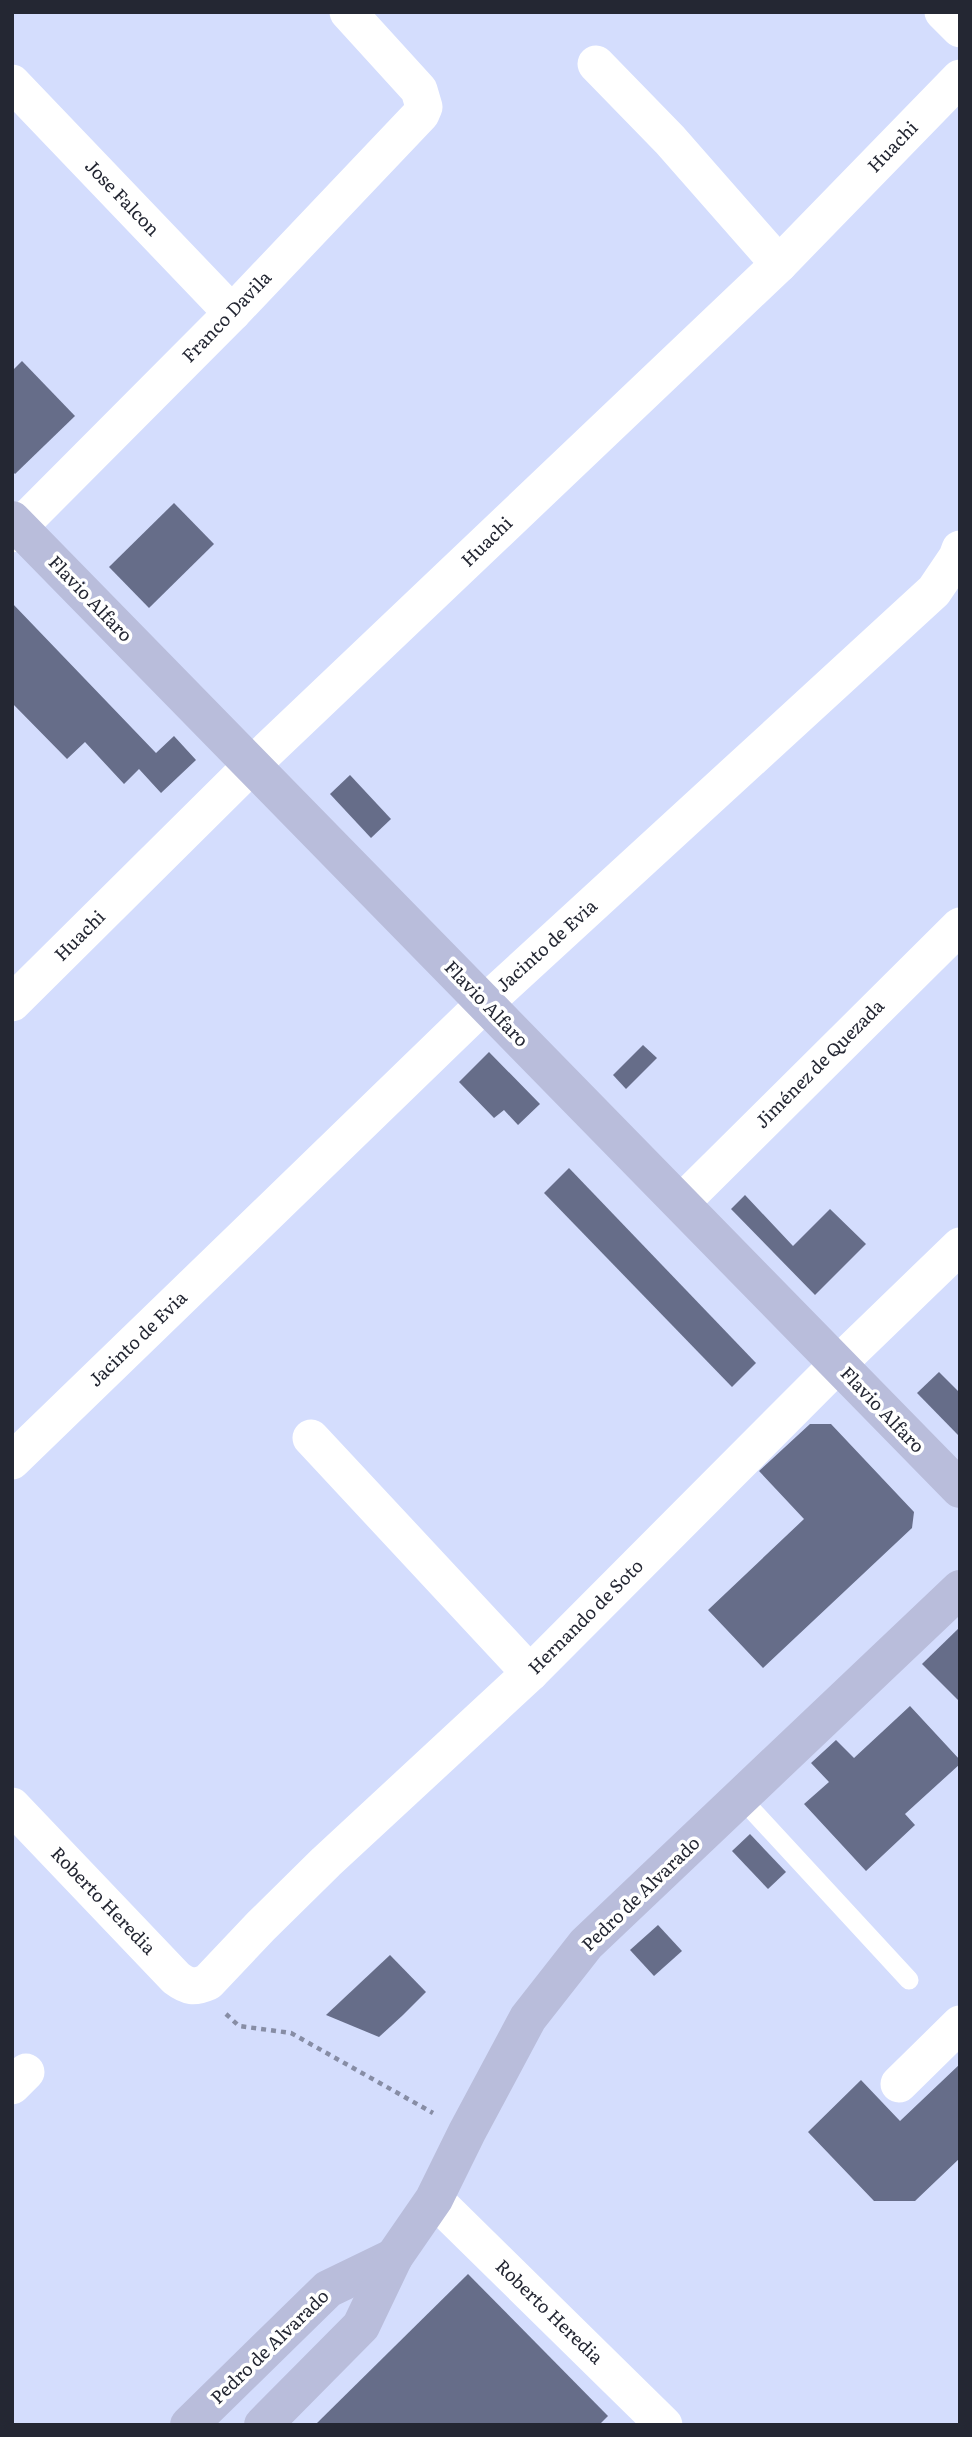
<svg xmlns="http://www.w3.org/2000/svg" width="972" height="2437" viewBox="0 0 972 2437" font-family="Literata,serif">
<rect width="100%" height="100%" fill="#d4ddfd"/>
<!-- building -->
<g fill="#666d89">
<polygon points="22,361 75,416 15,474 12,471 12,371"/>
<polygon points="174,503 214,544 149,608 109,567"/>
<polygon points="12,603 156,753 174,736 196,760 161,793 139,769 124,784 85,742 67,759 12,703"/>
<polygon points="350,775 391,819 371,838 330,794"/>
<polygon points="643,1045 657,1058 626,1089 613,1075"/>
<polygon points="489,1052 540,1104 518,1125 504,1110 494,1118 459,1082"/>
<polygon points="569,1168 756,1363 732,1387 544,1193"/>
<polygon points="745,1195 793,1246 830,1209 866,1244 815,1295 731,1209"/>
<polygon points="939,1372 960,1393 958,1435 917,1393"/>
<polygon points="810,1424 831,1424 914,1512 912,1528 763,1668 708,1610 804,1519 759,1471"/>
<polygon points="960,1627 960,1702 922,1664"/>
<polygon points="910,1706 960,1760 960,1764 905,1814 915,1825 866,1871 804,1804 829,1782 811,1763 836,1740 854,1758"/>
<polygon points="750,1834 786,1872 768,1889 732,1851"/>
<polygon points="658,1925 682,1951 654,1976 630,1950"/>
<polygon points="390,1955 426,1992 403,2015 379,2037 326,2015"/>
<polygon points="960,2064 960,2158 915,2201 874,2201 808,2132 861,2080 900,2121"/>
<polygon points="468,2274 608,2416 599,2425 315,2425"/>
</g>
<g fill="none" stroke-linecap="round" stroke-linejoin="round">
<!-- path -->
<polyline stroke="#878da5" stroke-width="4.5" stroke-dasharray="5 5" stroke-linecap="butt" points="226,2014 239,2026 291,2033 433,2113"/>
<!-- lane -->
<polyline stroke="#fff" stroke-width="19" points="741,1798 909,1980"/>
<!-- street -->
<g stroke="#fff" stroke-width="37">
<polyline points="943,12 960,29"/>
<polyline points="596,64 670,140 779,264"/>
<polyline points="12,83 232,313"/>
<polyline points="12,534 232,313 421,114 424,107 419,90 348,12"/>
<polyline points="12,1003 252,765 779,264 960,78"/>
<polyline points="681,1203 960,926"/>
<polyline points="311,1438 530,1673"/>
<polyline points="12,1461 485,1003 934,591 957,557 960,549"/>
<path d="M12,1806L176,1978C188,1987 194,1988 208,1982L261,1926L326,1862L530,1673L838,1364L960,1246"/>
<polyline points="899,2084 960,2024"/>
<polyline points="12,2086 26,2072"/>
<polyline points="434,2199 664,2425"/>
</g>
<!-- secondary -->
<g stroke="#b9bddb" stroke-width="38">
<polyline points="12,520 960,1489"/>
<polyline points="189,2425 328,2289 394,2257"/>
<polyline points="263,2425 361,2326 394,2257 434,2199 467,2132 528,2018 586,1944 960,1589"/>
</g>
</g>
<g text-anchor="middle" stroke-width="7" stroke-linejoin="round" paint-order="stroke">
<!-- street labels -->
<g font-size="18" fill="#242733" stroke="#fff">
<text transform="translate(893 147) rotate(-46)" y="6">Huachi</text>
<text transform="translate(122 198) rotate(46)" y="6">Jose Falcon</text>
<text transform="translate(227 317) rotate(-46)" y="6">Franco Davila</text>
<text transform="translate(487 542) rotate(-44)" y="6">Huachi</text>
<text transform="translate(90 599) rotate(46)" y="6">Flavio Alfaro</text>
<text transform="translate(80 936) rotate(-45)" y="6">Huachi</text>
<text transform="translate(547 946) rotate(-42)" y="6">Jacinto de Evia</text>
<text transform="translate(486 1004) rotate(46)" y="6">Flavio Alfaro</text>
<text transform="translate(820 1064) rotate(-45)" y="6">Jiménez de Quezada</text>
<text transform="translate(138 1339) rotate(-44)" y="6">Jacinto de Evia</text>
<text transform="translate(882 1410) rotate(46)" y="6">Flavio Alfaro</text>
<text transform="translate(586 1617) rotate(-45)" y="6">Hernando de Soto</text>
<text transform="translate(641 1894) rotate(-44)" y="6">Pedro de Alvarado</text>
<text transform="translate(103 1901) rotate(46)" y="6">Roberto Heredia</text>
<text transform="translate(549 2312) rotate(44)" y="6">Roberto Heredia</text>
<text transform="translate(270 2347) rotate(-44)" y="6">Pedro de Alvarado</text>
</g>
</g>
<!-- border -->
<rect width="972" height="2437" fill="none" stroke="#242733" stroke-width="28"/>
</svg>
